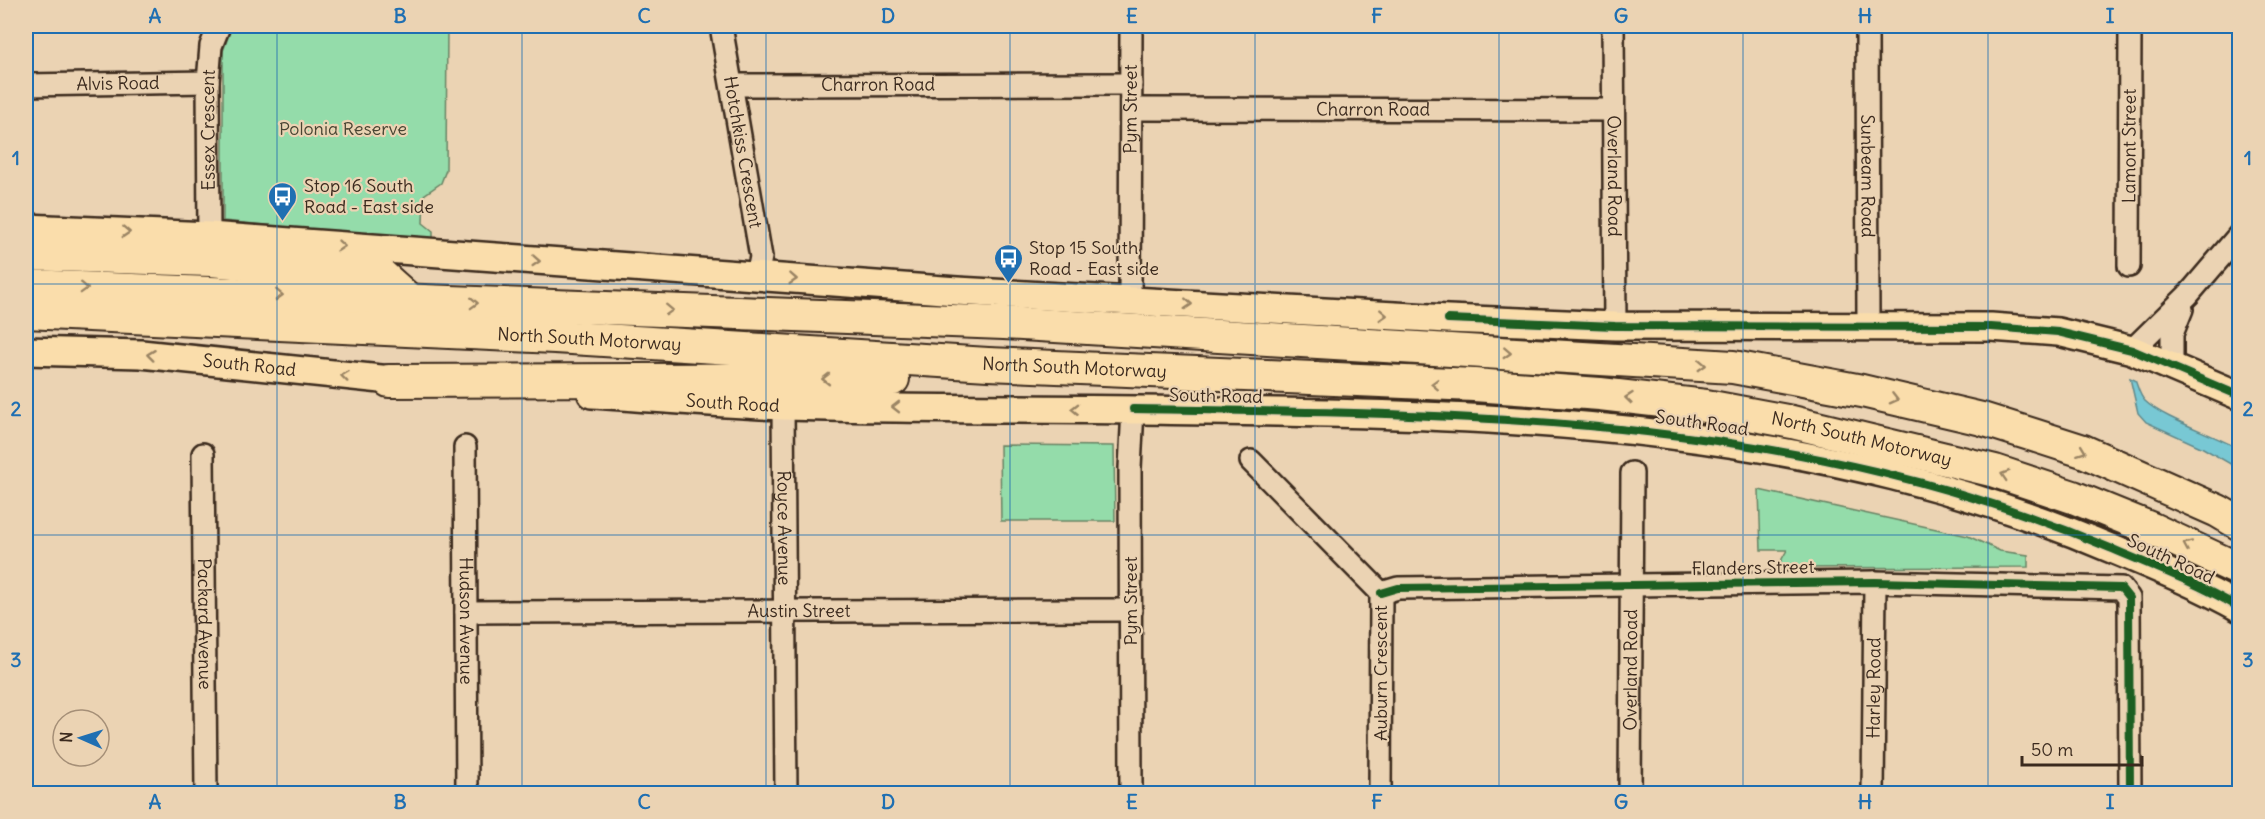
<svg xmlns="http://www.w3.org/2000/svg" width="2265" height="819" viewBox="0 0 2265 819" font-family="Delius,sans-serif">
<rect width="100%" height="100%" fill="#ebd3b3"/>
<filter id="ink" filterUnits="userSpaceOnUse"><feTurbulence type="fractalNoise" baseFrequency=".0167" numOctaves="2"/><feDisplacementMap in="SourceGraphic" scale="12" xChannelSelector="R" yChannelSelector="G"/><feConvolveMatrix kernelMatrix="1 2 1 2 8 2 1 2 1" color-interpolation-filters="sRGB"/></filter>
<g filter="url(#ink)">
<!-- green -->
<g fill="#94dcaa" stroke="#688364" stroke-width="1.5">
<polygon points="232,26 447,26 446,170 441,183 424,195 423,223 433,231 433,241 223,221 223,51"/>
<polygon points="1000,445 1114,446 1115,521 1001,521"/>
<polygon points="1759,490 1968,536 2000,551 2028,555 2028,567 1777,568 1787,550 1761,550"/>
</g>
<!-- water -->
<path fill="#78c8d4" stroke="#60898b" stroke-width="1.5" d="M2130,378L2135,380C2138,387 2139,395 2145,401C2162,418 2215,435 2239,449V469L2203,448L2146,422L2138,413Z"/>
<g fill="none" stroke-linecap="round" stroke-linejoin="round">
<defs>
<g id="minor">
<path id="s1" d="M721,26L761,257L757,276"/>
<path id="s2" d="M1613,26L1615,326"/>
<path id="s3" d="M1867,26L1868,326"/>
<path id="s4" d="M26,85L208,82"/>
<path id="s5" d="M732,85L1131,84"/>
<path id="s6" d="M1131,109L1613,110"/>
<path id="s7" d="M209,236L208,82L211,46L219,26"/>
<path id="s8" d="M2129,266L2130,26"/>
<path id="s9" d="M1130,301L1131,26"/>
<polyline points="2132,350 2188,295 2240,234"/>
<polyline points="2172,365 2172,334 2182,309"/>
<path id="s10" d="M783,406L786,794"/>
<path id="s11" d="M465,447L467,794"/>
<path id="s12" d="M203,454L206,794"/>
<polyline points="1251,461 1381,593 1380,794"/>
<polyline points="1381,593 1398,588 1875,582 2121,588 2129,598 2130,794"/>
<path id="s13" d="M466,612L1131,610"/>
<polyline points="1131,794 1130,468 1133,409"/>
<path id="s14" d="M1630,794L1632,473"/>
<path id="s15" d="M1873,794L1875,582"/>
</g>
<g id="major">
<polyline points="26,228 209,236 957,291 1448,319 1615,326 1991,327 2058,332 2132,350 2240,396"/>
<path id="s16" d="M26,351L141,354L410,382"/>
<path id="s17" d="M592,394C656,398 721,404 785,406C926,410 1067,408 1207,411C1524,415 1821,424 2117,551C2158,568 2201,586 2240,608"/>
</g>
<g id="highway">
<polyline points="26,254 211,260 381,275 410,301"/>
<polyline points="26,286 1004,323 1733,367 1862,391 1982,419 2030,434 2083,451 2218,511 2240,524"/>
<path id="s18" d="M26,312L555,337L988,364L1474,385L1600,394L1706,406L1792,422L1995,471L2073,497L2152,529L2240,570"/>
<polyline points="389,381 893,379"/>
</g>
</defs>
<!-- minor casing -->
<use href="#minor" stroke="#3b2a1e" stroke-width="26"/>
<!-- major casing -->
<use href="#major" stroke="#3b2a1e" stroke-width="32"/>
<!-- highway casing -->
<use href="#highway" stroke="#3b2a1e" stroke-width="36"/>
<!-- minor -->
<use href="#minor" stroke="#ebd3b3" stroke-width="21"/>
<!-- major -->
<use href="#major" stroke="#faddab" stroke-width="27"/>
<!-- highway -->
<use href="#highway" stroke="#faddab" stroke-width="32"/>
<defs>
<g id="cycleway">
<polyline points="1448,319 1615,326 1991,327 2058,332 2132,350 2240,396"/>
<path d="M1133,409C1466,414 1798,414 2110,548C2153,566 2199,584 2240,608"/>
<polyline points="1381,593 1398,588 1875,582 2121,588 2129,598 2130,794"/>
</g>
</defs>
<!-- cycleway casing -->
<use href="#cycleway" stroke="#ebd3b3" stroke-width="11"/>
<!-- cycleway -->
<use href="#cycleway" stroke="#1b5e20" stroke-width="8"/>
</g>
<!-- one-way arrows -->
<defs><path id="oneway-chevron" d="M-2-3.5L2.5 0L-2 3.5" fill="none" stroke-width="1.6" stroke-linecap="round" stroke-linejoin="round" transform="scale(1.5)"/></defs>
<g stroke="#9a8464">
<use href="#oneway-chevron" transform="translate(126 232) rotate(3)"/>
<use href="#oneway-chevron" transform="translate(341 246) rotate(5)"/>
<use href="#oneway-chevron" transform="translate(536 261) rotate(4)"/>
<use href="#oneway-chevron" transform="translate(793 279) rotate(4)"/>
<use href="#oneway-chevron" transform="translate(84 288) rotate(2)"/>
<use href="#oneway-chevron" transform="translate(279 295) rotate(2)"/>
<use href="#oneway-chevron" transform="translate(474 303) rotate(2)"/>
<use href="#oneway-chevron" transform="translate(1188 304) rotate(3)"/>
<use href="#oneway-chevron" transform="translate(669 310) rotate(2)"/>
<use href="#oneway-chevron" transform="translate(1383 315) rotate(3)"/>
<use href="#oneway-chevron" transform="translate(1507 353) rotate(3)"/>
<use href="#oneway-chevron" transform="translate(151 355) rotate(-173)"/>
<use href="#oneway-chevron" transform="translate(1702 365) rotate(3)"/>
<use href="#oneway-chevron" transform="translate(345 376) rotate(-173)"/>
<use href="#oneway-chevron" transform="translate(826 379) rotate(180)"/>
<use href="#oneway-chevron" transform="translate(1435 384) rotate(-178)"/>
<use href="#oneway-chevron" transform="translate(1629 398) rotate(-174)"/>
<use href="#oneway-chevron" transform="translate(1894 399) rotate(14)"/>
<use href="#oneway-chevron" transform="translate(896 407) rotate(-180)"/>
<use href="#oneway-chevron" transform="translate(1075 409) rotate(-179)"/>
<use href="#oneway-chevron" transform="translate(2082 451) rotate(21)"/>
<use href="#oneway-chevron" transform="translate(2005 475) rotate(-162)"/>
<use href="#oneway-chevron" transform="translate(2187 545) rotate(-156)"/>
</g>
</g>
<!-- grid -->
<path fill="none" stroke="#1f6fb2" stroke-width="1.5" stroke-opacity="0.55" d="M277,26V794M522,26V794M766,26V794M1010,26V794M1255,26V794M1499,26V794M1743,26V794M1988,26V794M26,284H2240M26,535H2240"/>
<!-- icons -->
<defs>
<symbol id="bus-pin" viewBox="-11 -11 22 30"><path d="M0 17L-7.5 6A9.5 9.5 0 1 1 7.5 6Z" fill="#1f6fb2" stroke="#ebd3b3"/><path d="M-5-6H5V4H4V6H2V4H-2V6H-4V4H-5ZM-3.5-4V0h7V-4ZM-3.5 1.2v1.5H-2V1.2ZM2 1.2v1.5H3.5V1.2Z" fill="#fff"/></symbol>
</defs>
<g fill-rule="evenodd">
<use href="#bus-pin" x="266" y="180" width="33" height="45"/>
<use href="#bus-pin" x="992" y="242" width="33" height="45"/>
</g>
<g text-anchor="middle" stroke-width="4.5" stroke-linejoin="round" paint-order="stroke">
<!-- street labels -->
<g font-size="18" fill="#3b2a1e" stroke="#ebd3b3">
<text dy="6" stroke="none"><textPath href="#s4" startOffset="92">Alvis Road</textPath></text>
<text dy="6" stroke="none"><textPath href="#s5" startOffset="146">Charron Road</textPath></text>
<text dy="6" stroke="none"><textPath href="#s9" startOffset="192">Pym Street</textPath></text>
<text dy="6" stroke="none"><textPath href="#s6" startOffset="242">Charron Road</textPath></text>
<text dy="6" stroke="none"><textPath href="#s7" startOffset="106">Essex Crescent</textPath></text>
<text dy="6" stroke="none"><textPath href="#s8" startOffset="120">Lamont Street</textPath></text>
<text dy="6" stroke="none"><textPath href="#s1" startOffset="128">Hotchkiss Crescent</textPath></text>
<text dy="6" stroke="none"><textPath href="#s2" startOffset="150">Overland Road</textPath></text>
<text dy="6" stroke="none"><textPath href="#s3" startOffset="150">Sunbeam Road</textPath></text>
<text dy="6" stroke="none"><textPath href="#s18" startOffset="564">North South Motorway</textPath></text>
<text dy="6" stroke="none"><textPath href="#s16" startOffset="224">South Road</textPath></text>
<text dy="6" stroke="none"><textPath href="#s18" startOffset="1050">North South Motorway</textPath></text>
<text transform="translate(1216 396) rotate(1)" y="6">South Road</text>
<text dy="6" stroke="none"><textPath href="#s17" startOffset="141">South Road</textPath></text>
<text transform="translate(1702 423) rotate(8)" y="6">South Road</text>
<text dy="6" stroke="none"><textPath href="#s18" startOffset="1842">North South Motorway</textPath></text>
<text dy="6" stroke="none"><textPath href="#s10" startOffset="122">Royce Avenue</textPath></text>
<text transform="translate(2171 559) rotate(25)" y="6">South Road</text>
<text transform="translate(1753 568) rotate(-1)" y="6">Flanders Street</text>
<text transform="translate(1131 601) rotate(-90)" y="6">Pym Street</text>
<text dy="6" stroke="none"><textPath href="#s13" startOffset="333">Austin Street</textPath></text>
<text dy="6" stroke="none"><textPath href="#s11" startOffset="174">Hudson Avenue</textPath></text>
<text dy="6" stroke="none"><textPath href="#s12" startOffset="170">Packard Avenue</textPath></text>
<text dy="6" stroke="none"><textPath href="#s14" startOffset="124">Overland Road</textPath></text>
<text transform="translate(1381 673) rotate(-90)" y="6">Auburn Crescent</text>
<text dy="6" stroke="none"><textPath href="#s15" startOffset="106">Harley Road</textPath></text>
</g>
<!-- park labels -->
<g font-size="18" fill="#484533" stroke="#ebd3b3">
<text x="343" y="135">Polonia Reserve</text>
</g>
<!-- poi labels -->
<g font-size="18" fill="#3b2a1e" stroke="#ebd3b3" text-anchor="start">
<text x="304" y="192">Stop 16 South<tspan x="304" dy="21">Road - East side</tspan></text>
<text x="1029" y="254">Stop 15 South<tspan x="1029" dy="21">Road - East side</tspan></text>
</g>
</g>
<!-- margin -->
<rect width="2265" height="819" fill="none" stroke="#ebd3b3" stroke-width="66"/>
<!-- north arrow -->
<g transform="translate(81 738) rotate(273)"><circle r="28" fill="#ebd3b3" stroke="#a58f77" stroke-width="1.5"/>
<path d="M0-4.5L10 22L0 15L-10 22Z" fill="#1f6fb2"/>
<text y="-9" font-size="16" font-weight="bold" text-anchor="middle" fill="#3b2a1e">N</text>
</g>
<!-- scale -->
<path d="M2022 756v9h120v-9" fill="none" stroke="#3b2a1e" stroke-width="3"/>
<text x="2031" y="756" font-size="18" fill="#3b2a1e" stroke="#ebd3b3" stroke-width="4.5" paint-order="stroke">50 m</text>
<rect x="33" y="33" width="2199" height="753" fill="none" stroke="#1f6fb2" stroke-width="2"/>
<g font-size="20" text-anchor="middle" font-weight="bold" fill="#1f6fb2">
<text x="155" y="23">A</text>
<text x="400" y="23">B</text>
<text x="644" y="23">C</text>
<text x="888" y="23">D</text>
<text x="1132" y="23">E</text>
<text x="1377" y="23">F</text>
<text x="1621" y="23">G</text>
<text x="1865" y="23">H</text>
<text x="2110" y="23">I</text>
<text x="16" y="165">1</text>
<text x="2248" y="165">1</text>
<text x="16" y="416">2</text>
<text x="2248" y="416">2</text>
<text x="16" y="667">3</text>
<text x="2248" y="667">3</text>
<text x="155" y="809">A</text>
<text x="400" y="809">B</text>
<text x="644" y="809">C</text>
<text x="888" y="809">D</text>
<text x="1132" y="809">E</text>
<text x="1377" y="809">F</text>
<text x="1621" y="809">G</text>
<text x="1865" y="809">H</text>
<text x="2110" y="809">I</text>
</g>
</svg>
